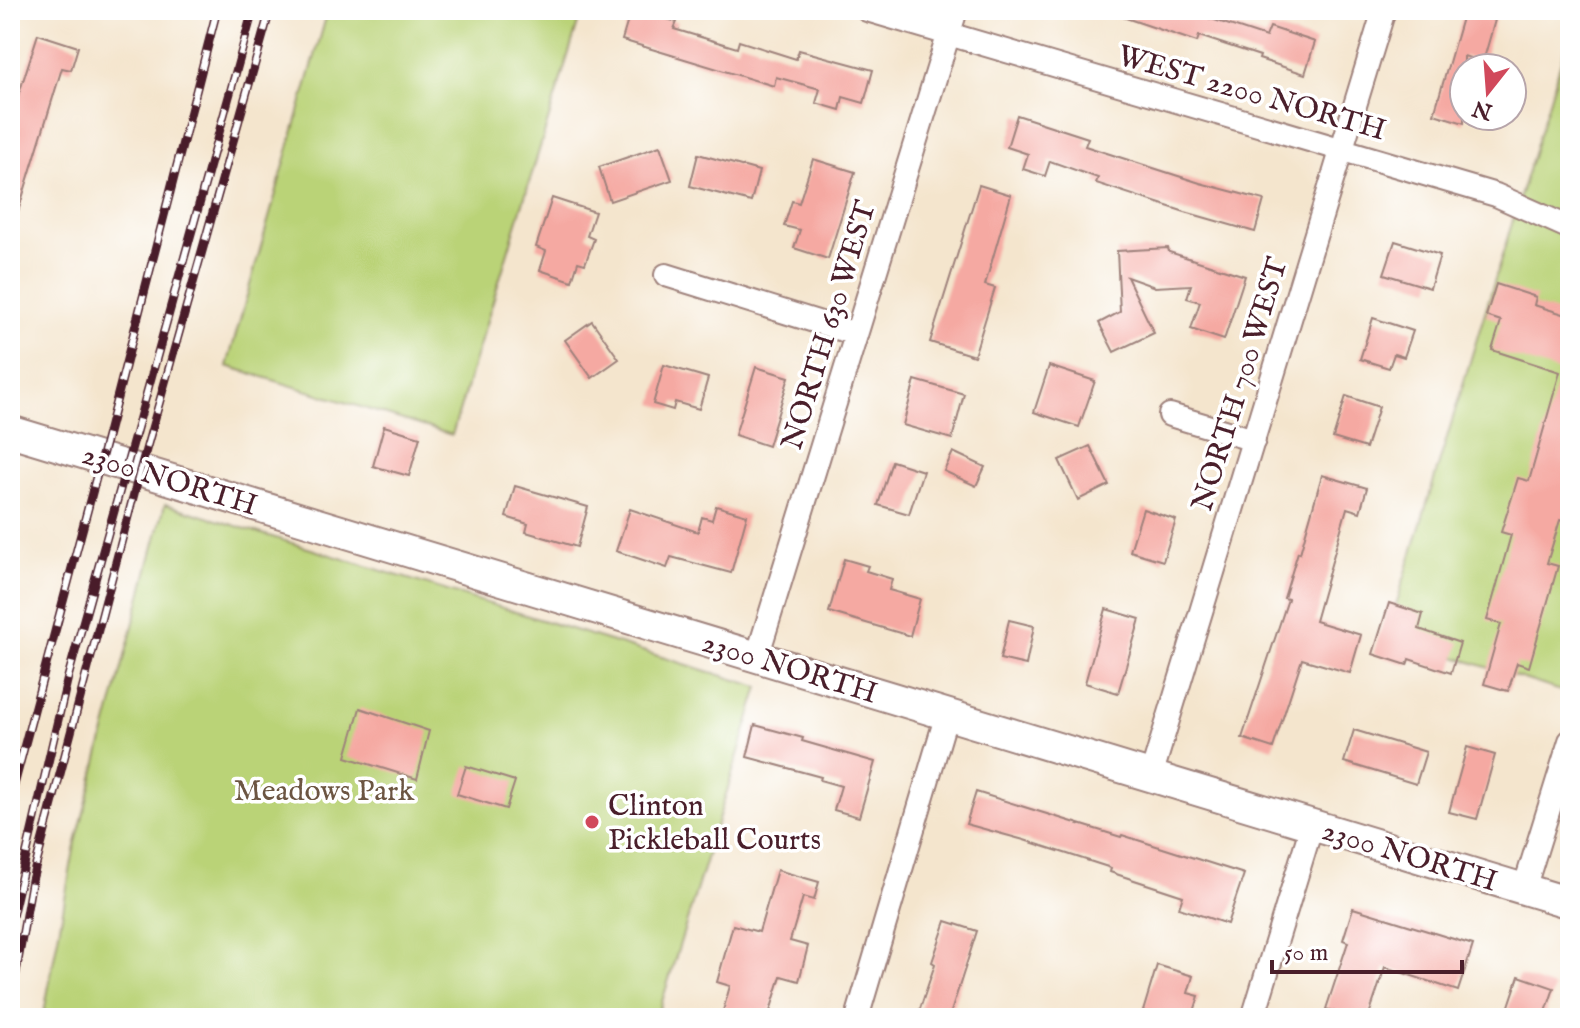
<svg xmlns="http://www.w3.org/2000/svg" width="1580" height="1028" viewBox="0 0 1580 1028" font-family="'IM FELL English',serif">
<rect width="100%" height="100%" fill="#fff"/>
<filter id="ink" filterUnits="userSpaceOnUse"><feTurbulence type="fractalNoise" baseFrequency=".0125" numOctaves="2"/><feDisplacementMap in="SourceGraphic" scale="16" xChannelSelector="R" yChannelSelector="G"/><feConvolveMatrix kernelMatrix="1 2 1 2 8 2 1 2 1" color-interpolation-filters="sRGB"/></filter>
<filter id="wash" filterUnits="userSpaceOnUse"><feTurbulence type="fractalNoise" baseFrequency=".006" numOctaves="4" result="noise"/><feDisplacementMap in="SourceGraphic" scale="32" xChannelSelector="R" yChannelSelector="G"/><feGaussianBlur stdDeviation="1.8" result="paint"/><feColorMatrix in="noise" values="0 0 0 0 0 0 0 0 0 0 0 0 0 0 0 0 0 1.4 0 .05"/><feComposite in="paint" operator="in"/></filter>
<g filter="url(#wash)">
<rect width="100%" height="100%" fill="#f4e5cd"/>
<!-- green -->
<g fill="#bad377" stroke="#827951" stroke-width="2">
<polygon points="328,10 582,10 452,435 227,366"/>
<polygon points="1570,32 1570,694 1387,635"/>
<polygon points="165,504 759,687 657,1018 43,1018 74,850"/>
</g>
<g id="blocks">
<!-- building -->
<g fill="#f5a9a2">
<polygon points="631,10 637,10 677,22 674,29 737,48 739,41 796,59 799,50 873,70 864,103 843,97 840,110 816,103 820,89 776,77 774,86 622,40"/>
<polygon points="1115,10 1208,10 1205,17 1266,37 1270,27 1315,42 1305,74 1259,59 1260,56 1199,36 1197,42 1114,14"/>
<polygon points="1464,11 1495,20 1483,62 1464,56 1464,123 1434,114"/>
<polygon points="38,34 78,47 71,70 62,68 16,218 10,217 10,122"/>
<polygon points="1017,115 1088,138 1085,146 1200,183 1264,200 1255,232 1185,212 1096,183 1098,178 1050,161 1045,176 1023,169 1028,154 1007,147"/>
<polygon points="660,146 672,180 610,201 599,167"/>
<polygon points="698,154 759,171 751,202 690,186"/>
<polygon points="813,159 855,172 828,259 794,248 800,230 784,226 792,201 799,203"/>
<polygon points="979,185 1011,195 985,285 995,288 974,356 930,342"/>
<polygon points="552,198 595,212 587,236 594,239 585,264 578,262 572,281 540,270 546,251 536,247"/>
<polygon points="1395,241 1440,255 1430,288 1384,274"/>
<polygon points="1168,248 1169,252 1245,276 1224,340 1191,329 1200,302 1187,298 1191,285 1155,287 1127,277 1154,333 1114,352 1099,323 1120,312 1117,251"/>
<polygon points="1496,284 1536,297 1534,305 1570,316 1570,523 1560,520 1547,563 1558,566 1529,667 1517,663 1508,691 1484,684 1501,624 1487,620 1511,535 1501,532 1518,478 1529,481 1560,372 1492,350 1501,321 1486,316"/>
<polygon points="1373,318 1413,331 1404,357 1394,354 1389,368 1360,359"/>
<polygon points="592,321 619,359 592,378 565,340"/>
<polygon points="664,365 708,378 699,409 675,402 673,410 653,404"/>
<polygon points="1049,366 1095,381 1079,427 1034,412"/>
<polygon points="756,367 789,377 768,446 735,435"/>
<polygon points="915,380 964,394 952,439 903,425"/>
<polygon points="1346,396 1379,407 1366,448 1333,438"/>
<polygon points="384,426 420,437 409,476 373,466"/>
<polygon points="1090,446 1109,485 1078,500 1059,460"/>
<polygon points="953,452 985,467 976,486 944,471"/>
<polygon points="892,461 923,471 909,514 878,505"/>
<polygon points="1322,475 1367,488 1360,512 1347,508 1315,621 1361,635 1350,673 1302,659 1273,748 1242,738 1288,599 1284,598 1298,552 1300,553"/>
<polygon points="515,486 588,507 577,547 526,532 528,524 506,517"/>
<polygon points="716,506 747,515 731,573 671,557 667,568 616,551 630,509 698,532 702,517 712,520"/>
<polygon points="1143,509 1176,520 1163,561 1130,551"/>
<polygon points="844,559 868,566 866,571 892,579 889,590 920,599 910,636 829,612"/>
<polygon points="1389,603 1423,614 1419,629 1460,643 1451,673 1409,659 1407,665 1373,654"/>
<polygon points="1106,609 1140,619 1118,693 1085,683"/>
<polygon points="1009,620 1034,626 1026,665 1000,659"/>
<polygon points="360,708 429,731 417,779 346,757"/>
<polygon points="755,725 803,738 802,741 875,762 859,817 834,810 841,786 820,780 821,777 747,757"/>
<polygon points="1354,730 1426,752 1416,784 1344,762"/>
<polygon points="1467,747 1495,755 1477,819 1449,812"/>
<polygon points="466,766 515,781 506,809 457,794"/>
<polygon points="976,792 1121,837 1122,835 1244,874 1227,924 1179,908 1183,896 1110,872 1111,868 1024,840 966,824"/>
<polygon points="777,870 819,882 814,900 803,897 790,941 808,946 799,981 781,976 768,1018 721,1018 730,986 717,982 733,925 759,932"/>
<polygon points="1353,908 1473,945 1458,991 1385,967 1368,1018 1353,1018 1326,1009 1348,942 1343,940"/>
<polygon points="946,921 977,931 949,1018 917,1018 935,964 932,962"/>
<polygon points="1157,965 1193,976 1188,993 1199,996 1192,1018 1141,1018"/>
<polygon points="1519,976 1554,988 1544,1018 1505,1018"/>
</g>
</g>
</g>
<g filter="url(#ink)">
<use href="#blocks" fill-opacity="0" stroke="#9f827c" stroke-width="2"/>
<g fill="none" stroke-linecap="round" stroke-linejoin="round">
<defs>
<g id="street">
<polyline points="867,10 1496,195 1570,228"/>
<polyline points="666,275 856,334"/>
<polyline points="1170,415 1254,440"/>
<polyline points="757,657 956,10"/>
<polyline points="1151,776 1384,10"/>
<polyline points="1524,889 1570,741"/>
<polyline points="857,1018 947,714"/>
<polyline points="1253,1018 1312,825"/>
</g>
<polyline id="secondary" points="10,431 1570,903"/>
</defs>
<!-- street casing -->
<use href="#street" stroke="#9f827c" stroke-width="26"/>
<!-- secondary casing -->
<use href="#secondary" stroke="#9f827c" stroke-width="34"/>
<!-- street -->
<use href="#street" stroke="#fff" stroke-width="22"/>
<!-- secondary -->
<use href="#secondary" stroke="#fff" stroke-width="30"/>
<defs>
<g id="rail">
<polyline points="10,800 108,433 217,10"/>
<polyline points="10,925 68,677 253,10"/>
<polyline points="10,1007 32,880 140,471 270,10"/>
</g>
</defs>
<!-- rail casing -->
<use href="#rail" stroke="#4a1f2b" stroke-width="9"/>
<!-- rail -->
<use href="#rail" stroke="#fff" stroke-width="6" stroke-dasharray="18" stroke-linecap="butt"/>
</g>
</g>
<!-- markers -->
<circle fill="#d1495b" stroke="#fff" stroke-width="3" cx="592" cy="822" r="8"/>
<g text-anchor="middle" stroke-width="7" stroke-linejoin="round" paint-order="stroke">
<!-- street labels -->
<g font-size="30" fill="#4a1f2b" stroke="#fff">
<text transform="translate(1252 92) rotate(16)" y="10">WEST 2200 NORTH</text>
<text transform="translate(828 325) rotate(-73)" y="10">NORTH 630 WEST</text>
<text transform="translate(1239 384) rotate(-73)" y="10">NORTH 700 WEST</text>
<text transform="translate(170 479) rotate(17)" y="10">2300 NORTH</text>
<text transform="translate(790 667) rotate(17)" y="10">2300 NORTH</text>
<text transform="translate(1410 855) rotate(17)" y="10">2300 NORTH</text>
</g>
<!-- park labels -->
<g font-size="30" fill="#6c5542" stroke="#fff">
<text x="324" y="800">Meadows Park</text>
</g>
<!-- poi labels -->
<g font-size="30" fill="#4a1f2b" stroke="#fff" text-anchor="start">
<text x="608" y="815">Clinton<tspan x="608" dy="34">Pickleball Courts</tspan></text>
</g>
</g>
<!-- margin -->
<rect width="1580" height="1028" fill="none" stroke="#fff" stroke-width="40"/>
<!-- north arrow -->
<g transform="translate(1488 92) rotate(197)"><circle r="38" fill="#ffffff" stroke="#b7a5aa" stroke-width="2"/>
<path d="M0-6L14 30L0 20L-14 30Z" fill="#d1495b"/>
<text y="-12" font-size="22" font-weight="bold" text-anchor="middle" fill="#4a1f2b">N</text>
</g>
<!-- scale -->
<path d="M1272 960v12h190v-12" fill="none" stroke="#4a1f2b" stroke-width="4"/>
<text x="1284" y="960" font-size="24" fill="#4a1f2b" stroke="#ffffff" stroke-width="6" paint-order="stroke">50 m</text>
</svg>
